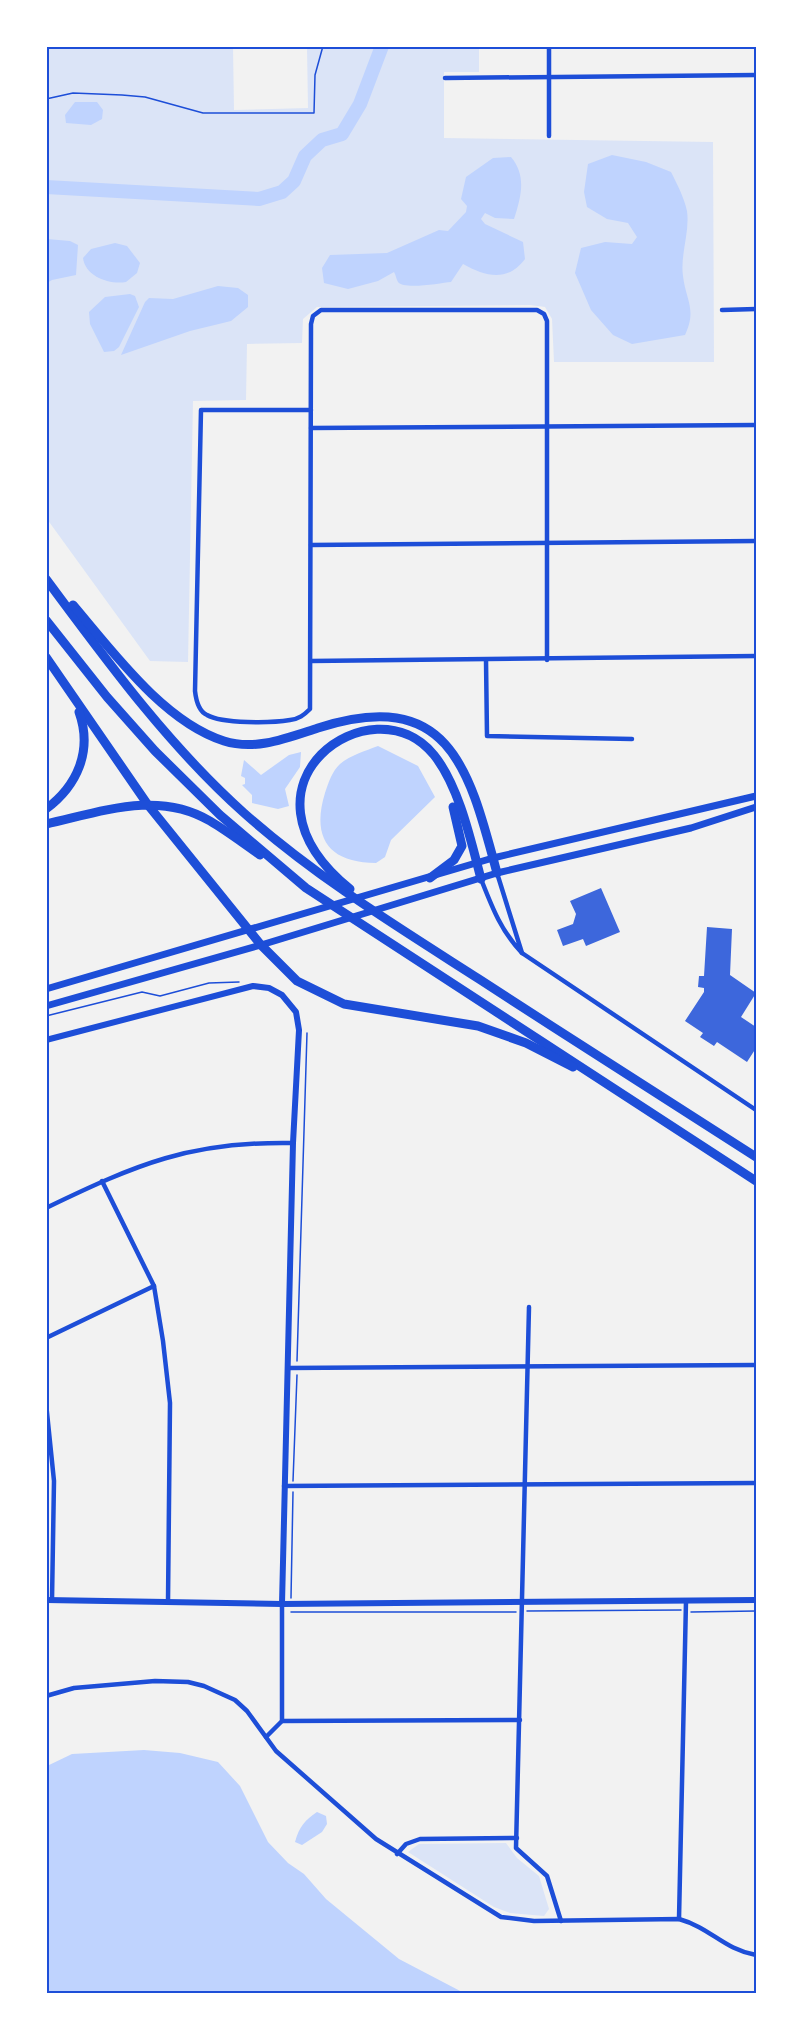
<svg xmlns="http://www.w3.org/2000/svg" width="803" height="2040" viewBox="0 0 803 2040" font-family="Raleway,sans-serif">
<rect width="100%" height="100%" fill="#f2f2f2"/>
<!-- green -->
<g fill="#dbe4f7">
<polygon points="46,47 233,47 234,110 308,108 307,47 479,47 479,72 444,72 444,138 713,142 714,362 554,362 552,319 545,307 530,305 317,307 303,319 302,343 247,344 246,400 193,401 188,662 150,661 47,519"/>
<polygon points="506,1843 517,1858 539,1876 549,1909 544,1916 510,1913 494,1907 408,1852 419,1844"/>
</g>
<!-- water -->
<g fill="#bfd3fe">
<polygon points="75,102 97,102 103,110 102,119 91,125 66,123 65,115"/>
<path d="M612,155L646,162L671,172C677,184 684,197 687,211C690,232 680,255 683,276C686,301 697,309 685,335L632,344L613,335L591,310L575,273L581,248L605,242L632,244L637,237L628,223L607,219L587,207L584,192L588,164Z"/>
<path d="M511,157C527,176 521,197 514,219L495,218L485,213L481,219L485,224L523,242L525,259C508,282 486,277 463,264L451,282C441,283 404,290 398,282C396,279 396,275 394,272L378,281L348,289L324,283L322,268L330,255L387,253L439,230L448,231L466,212L467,206L461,199L466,177L493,158Z"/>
<polygon points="47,239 70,241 78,245 76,275 52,280 47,283"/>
<path d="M115,243L127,246L140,263L137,273L126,282C109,285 85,276 83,258L91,249Z"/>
<polygon points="218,286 238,288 248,295 248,307 231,321 190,331 121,355 145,302 149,298 173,299"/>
<polygon points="130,294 135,296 139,307 119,347 114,351 104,352 90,324 89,312 105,297"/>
<path d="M378,746L418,766L435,797L391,840L385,857L376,863C329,863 311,838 325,793C328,784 332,771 340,764C351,755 365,751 378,746Z"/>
<polygon points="301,752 300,767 285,789 289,806 278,809 252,803 252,795 242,785 245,784 245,778 241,776 244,760 261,775 289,755"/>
<polygon points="144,1750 180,1753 218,1762 240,1786 268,1842 288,1863 304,1874 326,1899 399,1959 464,1993 47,1993 47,1766 72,1754"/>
<path d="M317,1812L326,1816L327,1824L322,1832L302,1845L295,1842C299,1827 305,1820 317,1812Z"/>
</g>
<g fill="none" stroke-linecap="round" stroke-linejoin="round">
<!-- river -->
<polyline stroke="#bfd3fe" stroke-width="14" points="46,187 259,199 282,192 294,181 305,156 322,140 342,134 360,104 382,46"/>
</g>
<!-- building -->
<g fill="#3d67dc">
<polygon points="601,888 620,932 586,946 583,939 563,946 557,930 573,924 576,914 570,901"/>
<polygon points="707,927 732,929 730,975 756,993 741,1017 756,1027 756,1048 747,1062 717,1042 714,1046 700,1037 703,1033 685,1021 704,992 704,988 698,987 699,976 704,976"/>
</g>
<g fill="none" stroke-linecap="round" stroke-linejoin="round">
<!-- path -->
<g stroke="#1d4ed8" stroke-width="1.5">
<polyline points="46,99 73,93 122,95 145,97 203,113 314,113 315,75 323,46"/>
<polyline points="46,1016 142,992 160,996 209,983 239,982"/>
<polyline points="297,1361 307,1033"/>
<polyline points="293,1481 297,1375"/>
<polyline points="291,1598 293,1492"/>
<polyline points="527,1611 681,1610"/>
<polyline points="291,1612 516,1612"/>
<polyline points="691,1612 756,1611"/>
</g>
<!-- minor -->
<g stroke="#1d4ed8" stroke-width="4.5">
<polyline points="549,46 549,136"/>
<polyline points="445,78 756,75"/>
<polyline points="722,310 756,309"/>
<path d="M311,410H201L195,691C196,700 198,711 207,715C222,724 272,723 290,720C299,719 304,715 310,709L311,324L313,316L321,310H537L544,314L547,321V660"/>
<polyline points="311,428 756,425"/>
<polyline points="311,545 756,541"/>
<polyline points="486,660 487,736 632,739"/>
<polyline points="311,661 756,656"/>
<path d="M481,879C492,907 501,931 522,953L497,873"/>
<polyline points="522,953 756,1110"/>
<polyline points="102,1181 154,1286 163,1341 170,1403 168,1602"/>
<path d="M46,1208C137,1164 191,1141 293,1143"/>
<polyline points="529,1307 516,1848 547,1876 561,1921"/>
<polyline points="46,1338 154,1286"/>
<polyline points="288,1368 756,1365"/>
<polyline points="46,1403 54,1481 52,1600"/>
<polyline points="284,1486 756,1483"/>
<path d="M46,1696L74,1688L155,1681L188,1682L204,1686L235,1700L247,1711L276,1751L376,1839L501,1917L534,1921L679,1919C711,1928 723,1949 756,1955"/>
<polyline points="282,1721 520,1720"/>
<polyline points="266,1737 282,1721 282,1604"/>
<polyline points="397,1854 406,1844 420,1839 517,1838"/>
<polyline points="679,1919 686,1601"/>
</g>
<!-- tertiary -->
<g stroke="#1d4ed8" stroke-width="6">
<polyline points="46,1040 253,986 269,988 282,995 296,1012 299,1030 293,1143 282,1604"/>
<polyline points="46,1600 282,1604 756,1600"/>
</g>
<!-- secondary -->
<g stroke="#1d4ed8" stroke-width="7">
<polyline points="46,989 493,858 756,796"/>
<polyline points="46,1006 261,945 497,873 691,828 756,807"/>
</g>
<!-- motorway -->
<g stroke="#1d4ed8" stroke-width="9">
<path d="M46,579C107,661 167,744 244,813C316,877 398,927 479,979C571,1039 664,1098 756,1157"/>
<path d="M73,605C113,652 164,722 224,741C256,751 287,738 318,728C449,686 469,768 497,873"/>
<polyline points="46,620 107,697 155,751 220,815 306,888 756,1181"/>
<polyline points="46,657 148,805 261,945 297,981 344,1004 478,1026 526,1043 573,1067"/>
<path d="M46,809C77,786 93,751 79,712"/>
<path d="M46,824C101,812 158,790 210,821C227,831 244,844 260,855"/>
<polyline points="430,878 454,860 462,846 453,807"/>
<path d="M350,889C222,785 373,679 434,755C459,786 471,841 481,879"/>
</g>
</g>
<!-- border -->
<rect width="803" height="2040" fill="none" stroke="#ffffff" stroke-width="96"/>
<rect x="48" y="48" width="707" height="1944" fill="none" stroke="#1d4ed8" stroke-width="2"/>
</svg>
